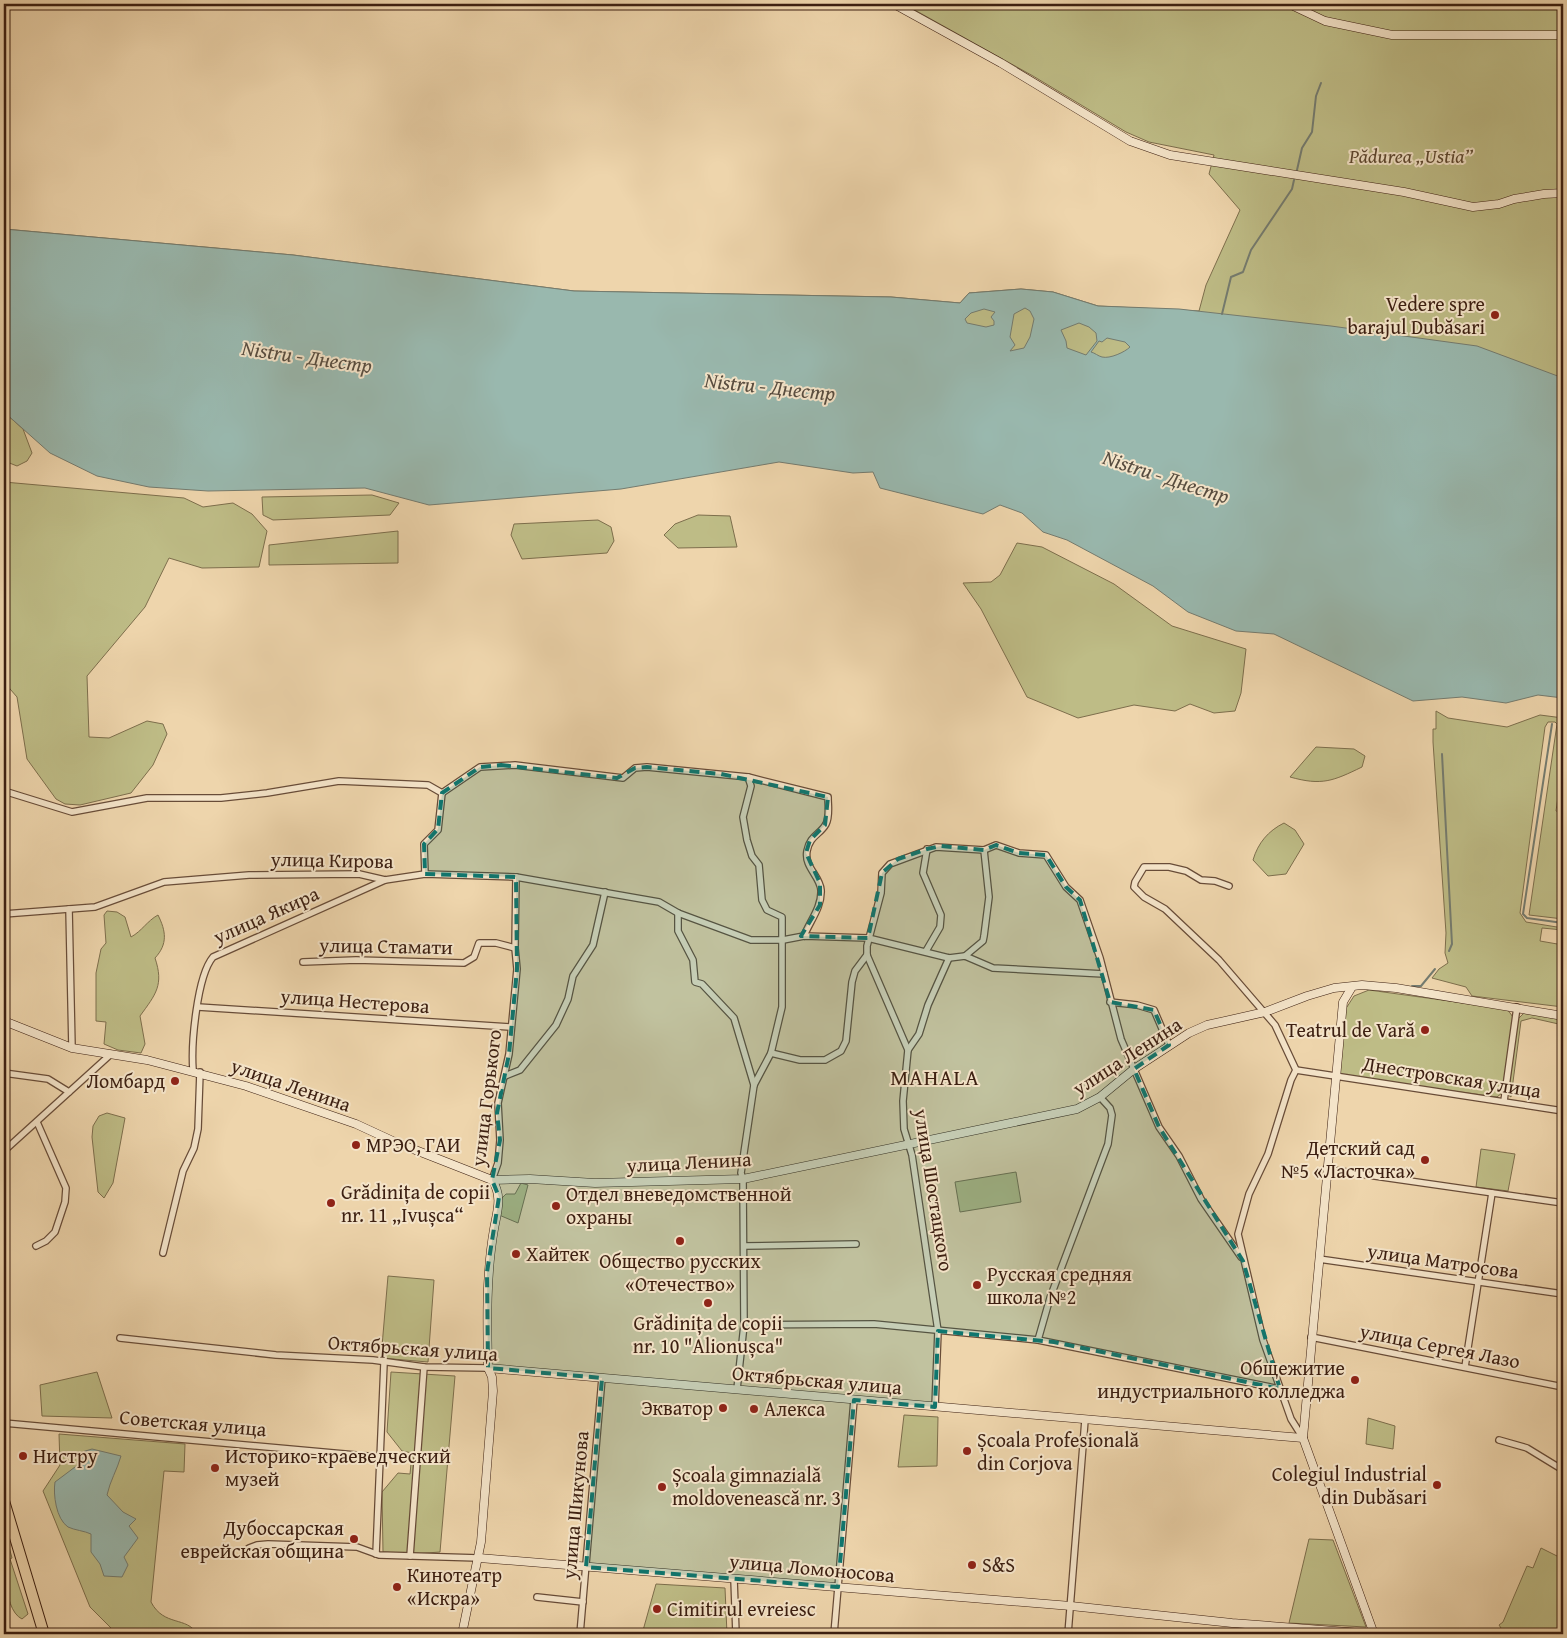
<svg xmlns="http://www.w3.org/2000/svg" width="1567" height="1638" viewBox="0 0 1567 1638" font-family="'Gentium Book Plus',serif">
<rect width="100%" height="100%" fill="#eed5ac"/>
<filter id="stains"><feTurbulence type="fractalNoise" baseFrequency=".004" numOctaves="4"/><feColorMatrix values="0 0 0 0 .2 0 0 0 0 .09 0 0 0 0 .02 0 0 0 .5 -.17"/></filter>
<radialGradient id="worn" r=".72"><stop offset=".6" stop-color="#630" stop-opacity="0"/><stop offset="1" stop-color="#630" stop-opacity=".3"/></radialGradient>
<!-- green -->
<g fill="#bebc86" stroke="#7d6e4c">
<polygon points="904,4 1563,4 1563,492 4,229 293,255 574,291 891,297 960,303 969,293 1021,289 1053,292 1098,306 1199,311 1206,285 1240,210 1209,174 1214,155 1149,142 1126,132 1033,76"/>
<polygon points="4,412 23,429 32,453 27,461 17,466 7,462 8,450 4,441"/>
<polygon points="4,482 184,498 203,507 233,503 252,514 267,531 259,567 202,568 169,558 145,607 87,676 89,737 109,738 147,721 163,724 167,734 153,765 131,793 80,805 65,804 56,799 27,759 17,697 4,682"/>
<polygon points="372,495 399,503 390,515 273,520 263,515 262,497"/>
<polygon points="698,515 730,516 737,547 678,548 664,535 675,524"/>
<polygon points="598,520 611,527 614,541 607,553 522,559 511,535 514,524"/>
<polygon points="398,531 398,563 269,565 269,545"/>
<polygon points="1017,543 1042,547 1114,584 1172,626 1246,649 1241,693 1235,711 1214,713 1190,704 1175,711 1134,705 1078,718 1027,697 981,609 963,583 991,582 1000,575"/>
<polygon points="1436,711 1448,718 1507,727 1540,715 1563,718 1563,724 1559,729 1563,732 1563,761 1556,811 1563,813 1563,919 1529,915 1557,724 1555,722 1548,722 1545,727 1520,913 1526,922 1563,928 1563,930 1542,928 1540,941 1563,945 1563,1007 1472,996 1466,987 1432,978 1439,969 1448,963 1445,953 1446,933 1433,742 1433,729 1436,729"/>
<path d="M1316,747L1354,749L1365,756L1362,767C1333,781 1322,786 1290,777Z"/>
<path d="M1284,823L1295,830L1304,844L1286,874L1268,876L1253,860C1258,843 1268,831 1284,823Z"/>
<path d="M107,911L117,912L125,917L131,937C142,931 147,921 158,915C166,931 168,944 155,958C164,985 156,994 140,1016L145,1044L141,1053L118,1050L104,1044L106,1022L96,1021V973L101,949L106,943L104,915Z"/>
<polygon points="1369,990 1507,1009 1513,1017 1502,1093 1497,1097 1342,1076 1340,1072 1345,1010 1354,996"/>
<polygon points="1525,1012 1563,1019 1563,1025 1532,1018 1521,1021 1511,1097 1508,1095 1518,1019"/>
<polygon points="107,1113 125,1118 113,1183 104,1198 98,1192 92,1137 93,1126 99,1116"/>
<polygon points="1481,1149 1515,1154 1508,1191 1476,1187"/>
<polygon points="1016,1172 1021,1202 960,1212 955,1182"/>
<polygon points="521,1183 528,1185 518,1223 499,1215 502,1198 506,1194 515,1194"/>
<polygon points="388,1276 434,1280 428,1362 381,1358"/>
<polygon points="97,1372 112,1418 42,1416 40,1385"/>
<polygon points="391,1372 455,1376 440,1552 413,1554 383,1552 382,1492 398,1473 410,1474 412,1453 402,1451 387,1432"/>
<polygon points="904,1415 938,1417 937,1466 898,1467"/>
<polygon points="1368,1418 1395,1426 1393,1449 1366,1444"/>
<path d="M59,1434L185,1444L184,1472L164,1471L151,1602C164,1627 187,1616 197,1634H117L90,1607L43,1491L60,1465Z"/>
<path d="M4,1528L12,1558L10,1559L28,1614L22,1619C1,1609 4,1549 4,1528Z"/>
<polygon points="1309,1539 1333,1540 1366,1627 1289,1623"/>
<polygon points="1541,1548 1563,1559 1563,1634 1505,1634 1499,1625 1503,1622 1527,1566 1533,1568"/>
<polygon points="656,1584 725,1588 727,1634 642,1634"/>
</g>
<!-- water -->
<g fill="#99b8ae" stroke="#747b6f" fill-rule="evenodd">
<path d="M4,229L293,255L574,291L891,297L960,303L969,293L1021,289L1053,292L1098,306L1179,309L1331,326L1477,346L1563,378V698L1538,695L1506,703L1462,697L1413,701L1274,634L1236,631L1188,612L1153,586L1067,540L1043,532L1022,513L1000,505L983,514L880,488L873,472L853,473L779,462L621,489L429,505L365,488L208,491L149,487L97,476L50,453L4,412ZM1025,308L1030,311L1034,319L1030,337L1024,348L1010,351L1015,345L1010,337L1014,314ZM984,309L995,312L991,317L994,321V325L986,327L967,323L965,319L971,313ZM1079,323L1089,327L1096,333L1097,341L1086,355L1067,348L1066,341L1061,330ZM1107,338L1125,342L1130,347C1125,352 1110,359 1102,357C1098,356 1095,353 1091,352L1099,341L1102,342Z"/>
<path d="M92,1449L121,1456C117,1470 110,1481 107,1495L123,1512L136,1519L129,1526L138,1538L124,1557L128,1565L122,1577L104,1576L100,1564L91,1552V1534C85,1531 74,1530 68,1527C56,1519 53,1494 55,1482L79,1464L82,1452Z"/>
</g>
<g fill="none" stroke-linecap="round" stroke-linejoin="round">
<!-- stream -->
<g stroke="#747b6f" stroke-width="2">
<polyline points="1297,170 1302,148 1312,132 1316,96 1321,83"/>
<polyline points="1222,314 1231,277 1243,272 1251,250 1292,189 1294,180"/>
<polyline points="1552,724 1523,914 1527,918 1563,923"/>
<polyline points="1442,754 1452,944 1449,951"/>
<polyline points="1412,986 1421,986 1435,969"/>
</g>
<defs>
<g id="street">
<polyline points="4,791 72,812 147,798 221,798 267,793 339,781 428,785 442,793 438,830 424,844 425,874"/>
<path d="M442,793L480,767L515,765L623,778L635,768L647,767L748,777L828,797C828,806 830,816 826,824C820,835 810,835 807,851C804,867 820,876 821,890C822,907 810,921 804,936"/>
<polyline points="984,850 996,845 1019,853 1046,855 1066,887 1080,900 1100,958 1121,1039 1159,1127 1179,1156 1201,1199 1241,1257"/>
<polyline points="1229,886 1215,881 1201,880 1186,871 1169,867 1144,867 1135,882 1134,887 1144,897 1165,909 1219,960 1275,1025 1296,1070 1291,1080 1268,1154 1249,1194 1238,1234 1263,1340 1291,1419 1303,1438"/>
<polyline points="69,909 72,1048"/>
<polyline points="678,913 678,931 693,960 695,982 702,984 734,1018 754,1085"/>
<polyline points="4,914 95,907 164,882 249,875 359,874 385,880 425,874 516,877 659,902 678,913 751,940 783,940 804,936 868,938 949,958 965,956 993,968 1104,974"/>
<polyline points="926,951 940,927 941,915 923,873 927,849"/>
<polyline points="965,956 983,941 984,936 989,897 984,850"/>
<polyline points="303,962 356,960 464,963 474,957 479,943 496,943 515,948"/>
<polyline points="1110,1002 1137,1005 1154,1010 1169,1045"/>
<polyline points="198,1007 511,1027"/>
<polyline points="908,1050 867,955 867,946 881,893 882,873 890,864 936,847 984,850"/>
<polyline points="771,1053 800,1060 825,1060 841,1051 846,1041 852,982 855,971 867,955"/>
<path d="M193,1070C191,1044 197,976 213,957L385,880"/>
<polyline points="1296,1070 1563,1111"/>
<polyline points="4,1073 48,1079 69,1092"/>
<polyline points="505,1076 520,1070 556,1025 568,999 573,976 593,945 605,892"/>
<polyline points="1504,1101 1517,1007"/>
<polyline points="4,1151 111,1054"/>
<polyline points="1326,1169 1563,1203"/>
<polyline points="492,1180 498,1163 500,1140 498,1103 509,1054 517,969 515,948 516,877"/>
<polyline points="36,1246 46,1241 55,1232 65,1202 66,1188 37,1122"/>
<polyline points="744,1246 856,1244"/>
<polyline points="163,1253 183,1171 194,1148 198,1129 200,1072"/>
<polyline points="1319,1259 1563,1294"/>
<polyline points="744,1325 874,1324 1038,1340 1280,1389"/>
<polyline points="1311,1337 1563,1387"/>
<polyline points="120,1338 276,1355 373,1360 424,1367 488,1368"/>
<polyline points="1038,1340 1050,1298 1108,1144 1112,1115 1110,1108 1100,1097"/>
<polyline points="1465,1367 1492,1193"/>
<polyline points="737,1389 744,1325 743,1179 741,1173 754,1085 771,1053 782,1007 782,917 767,910 762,900 759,865 752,856 747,840 743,817 751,786 748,777"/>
<polyline points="935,1407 938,1331 912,1155 904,1129 903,1101 908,1050 919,1034 928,1005 949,958"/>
<polyline points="4,1423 378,1457"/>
<polyline points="1499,1440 1527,1448 1563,1470"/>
<polyline points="249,1548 257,1545 268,1544 357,1547 379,1555 479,1558"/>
<polyline points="376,1554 384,1363"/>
<polyline points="410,1556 424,1367"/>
<polyline points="734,1579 736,1634"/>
<polyline points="537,1597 583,1602"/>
<polyline points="580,1634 602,1378"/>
<polyline points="834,1634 854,1400"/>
<polyline points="1068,1634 1085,1420"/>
</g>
<g id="secondary">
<polyline points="894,4 1001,63 1130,141 1170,155 1404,192 1473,207 1499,204 1514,199 1544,194 1563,193"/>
<polyline points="1289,4 1325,21 1392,35 1563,35"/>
<polyline points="1352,987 1343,1002 1303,1438 1374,1634"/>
<polyline points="4,1021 72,1048 147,1060 246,1086 356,1124 395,1142 492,1180 530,1179 595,1183 743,1179 1077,1109 1100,1097 1134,1069 1189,1033 1207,1025 1265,1012 1307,996 1334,988 1362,985 1396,988 1563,1016"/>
<polyline points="488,1368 1303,1438"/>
<polyline points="479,1558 1071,1606 1232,1623 1374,1634"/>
<path d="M462,1634L481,1542L493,1391L492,1377L488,1368C487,1321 486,1275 494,1229C497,1212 503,1196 492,1180"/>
</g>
<polyline id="highway" points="4,1501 44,1634"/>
</defs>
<!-- street casing -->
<use href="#street" stroke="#684c38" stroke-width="8"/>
<!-- secondary casing -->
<use href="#secondary" stroke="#3c1f11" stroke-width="9"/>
<!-- highway casing -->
<use href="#highway" stroke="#3c1f11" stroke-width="12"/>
<!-- street -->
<use href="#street" stroke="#f4e4c9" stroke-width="5.5"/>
<!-- secondary -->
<use href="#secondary" stroke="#f4e4c9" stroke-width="8"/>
<!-- highway -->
<use href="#highway" stroke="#eed5ac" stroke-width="10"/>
</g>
<!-- marked area -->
<path fill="#0f766e" fill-opacity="0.2" stroke="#0f766e" stroke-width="4" stroke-dasharray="10 6" stroke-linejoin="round" d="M501,765L617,778L635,768L647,767L721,774L828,797L825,825L810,840L806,853L820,883V905L801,936L868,938L882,873L898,859L927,849L941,846L984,850L996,845L1019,853L1046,855L1066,887L1080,900L1110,1002L1154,1010L1169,1045L1134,1069L1159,1127L1243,1261L1280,1389L1054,1342L938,1331L935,1407L854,1400L838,1587L586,1567L602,1378L488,1368L487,1272L499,1197L492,1180L500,1140L497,1113L509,1054L517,969L516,877L425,874L424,844L438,829L442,793L480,767Z"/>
<!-- markers -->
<g fill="#8f2418" stroke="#f4e4c9" stroke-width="2">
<circle cx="1495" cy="315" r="5"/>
<circle cx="1425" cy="1030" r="5"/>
<circle cx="175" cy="1081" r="5"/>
<circle cx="356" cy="1145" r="5"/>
<circle cx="1425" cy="1160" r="5"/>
<circle cx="331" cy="1203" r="5"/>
<circle cx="556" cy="1206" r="5"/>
<circle cx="680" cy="1241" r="5"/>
<circle cx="516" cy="1254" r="5"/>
<circle cx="977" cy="1285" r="5"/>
<circle cx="708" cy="1303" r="5"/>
<circle cx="1355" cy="1380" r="5"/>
<circle cx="723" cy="1408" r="5"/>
<circle cx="754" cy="1409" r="5"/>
<circle cx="967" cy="1451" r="5"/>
<circle cx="23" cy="1456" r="5"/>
<circle cx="215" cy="1468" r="5"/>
<circle cx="1437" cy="1485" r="5"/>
<circle cx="662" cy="1487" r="5"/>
<circle cx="354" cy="1539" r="5"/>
<circle cx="972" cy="1565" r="5"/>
<circle cx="397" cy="1587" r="5"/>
<circle cx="657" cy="1609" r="5"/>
</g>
<g text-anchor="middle" stroke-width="4" stroke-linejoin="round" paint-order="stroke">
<!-- park labels -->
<g font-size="20" font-style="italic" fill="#5c462e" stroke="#f4e4c9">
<text x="1411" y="163">Pădurea „Ustia”</text>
</g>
<!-- poi labels -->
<g font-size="20" fill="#3c1f11" stroke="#f4e4c9" text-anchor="start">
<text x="1485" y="311" text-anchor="end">Vedere spre<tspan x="1485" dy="23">barajul Dubăsari</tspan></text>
<text x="1415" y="1037" text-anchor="end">Teatrul de Vară</text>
<text x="165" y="1088" text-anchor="end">Ломбард</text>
<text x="366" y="1152">МРЭО, ГАИ</text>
<text x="1415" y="1155" text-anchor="end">Детский сад<tspan x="1415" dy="23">№5 «Ласточка»</tspan></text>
<text x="341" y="1199">Grădinița de copii<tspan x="341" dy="23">nr. 11 „Ivușca“</tspan></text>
<text x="566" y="1201">Отдел вневедомственной<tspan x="566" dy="23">охраны</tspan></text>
<text x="526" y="1261">Хайтек</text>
<text x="680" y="1268" text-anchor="middle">Общество русских<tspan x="680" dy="23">«Отечество»</tspan></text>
<text x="987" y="1281">Русская средняя<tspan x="987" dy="23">школа №2</tspan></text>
<text x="708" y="1330" text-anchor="middle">Grădinița de copii<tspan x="708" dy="23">nr. 10 "Alionușca"</tspan></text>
<text x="1345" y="1375" text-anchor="end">Общежитие<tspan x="1345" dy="23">индустриального колледжа</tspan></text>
<text x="713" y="1415" text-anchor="end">Экватор</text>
<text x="764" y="1416">Алекса</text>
<text x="977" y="1447">Școala Profesională<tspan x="977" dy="23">din Corjova</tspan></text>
<text x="33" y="1463">Нистру</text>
<text x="225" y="1463">Историко-краеведческий<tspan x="225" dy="23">музей</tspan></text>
<text x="1427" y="1481" text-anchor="end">Colegiul Industrial<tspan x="1427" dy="23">din Dubăsari</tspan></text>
<text x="672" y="1482">Școala gimnazială<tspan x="672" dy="23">moldovenească nr. 3</tspan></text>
<text x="344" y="1535" text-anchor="end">Дубоссарская<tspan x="344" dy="23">еврейская община</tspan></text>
<text x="982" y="1572">S&amp;S</text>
<text x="407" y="1582">Кинотеатр<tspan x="407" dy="23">«Искра»</tspan></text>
<text x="667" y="1616">Cimitirul evreiesc</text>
</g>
<!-- street labels -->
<g font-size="20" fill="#3c1f11" stroke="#f4e4c9">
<text transform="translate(332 860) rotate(1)" y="7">улица Кирова</text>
<text transform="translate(266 915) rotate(-24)" y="7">улица Якира</text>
<text transform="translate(386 946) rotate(1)" y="7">улица Стамати</text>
<text transform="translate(355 1001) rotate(4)" y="7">улица Нестерова</text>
<text transform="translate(1127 1056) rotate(-33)" y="7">улица Ленина</text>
<text transform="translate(1452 1077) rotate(9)" y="7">Днестровская улица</text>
<text transform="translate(291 1085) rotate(19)" y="7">улица Ленина</text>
<text transform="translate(486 1098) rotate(-83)" y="7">улица Горького</text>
<text transform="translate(689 1162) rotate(-3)" y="7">улица Ленина</text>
<text transform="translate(934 1190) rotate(81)" y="7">улица Шостацкого</text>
<text transform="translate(1443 1261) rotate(8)" y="7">улица Матросова</text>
<text transform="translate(1440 1346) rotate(11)" y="7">улица Сергея Лазо</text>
<text transform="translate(413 1348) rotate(4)" y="7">Октябрьская улица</text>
<text transform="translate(817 1380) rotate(5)" y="7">Октябрьская улица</text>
<text transform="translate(193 1423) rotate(5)" y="7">Советская улица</text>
<text transform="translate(575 1505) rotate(-85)" y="7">улица Шикунова</text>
<text transform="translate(812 1568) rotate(5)" y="7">улица Ломоносова</text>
</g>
<!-- water labels -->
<g font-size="21" font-style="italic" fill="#584d40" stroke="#f4e4c9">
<text transform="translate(307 357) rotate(8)" y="7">Nistru - Днестр</text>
<text transform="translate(770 387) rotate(6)" y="7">Nistru - Днестр</text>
<text transform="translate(1166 477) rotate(18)" y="7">Nistru - Днестр</text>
</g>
<!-- quarter labels -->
<g font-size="22" letter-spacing="1" fill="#3c1f11" stroke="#f4e4c9">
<text x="935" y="1085">MAHALA</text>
</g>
</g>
<!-- margin -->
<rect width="1567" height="1638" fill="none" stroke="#eed5ac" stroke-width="20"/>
<rect x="5" y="5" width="1557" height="1628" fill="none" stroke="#3c1f11" stroke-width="2.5"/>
<rect x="10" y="10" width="1547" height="1618" fill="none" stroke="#3c1f11"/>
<rect width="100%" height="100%" filter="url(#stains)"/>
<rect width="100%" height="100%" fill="url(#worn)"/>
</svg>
